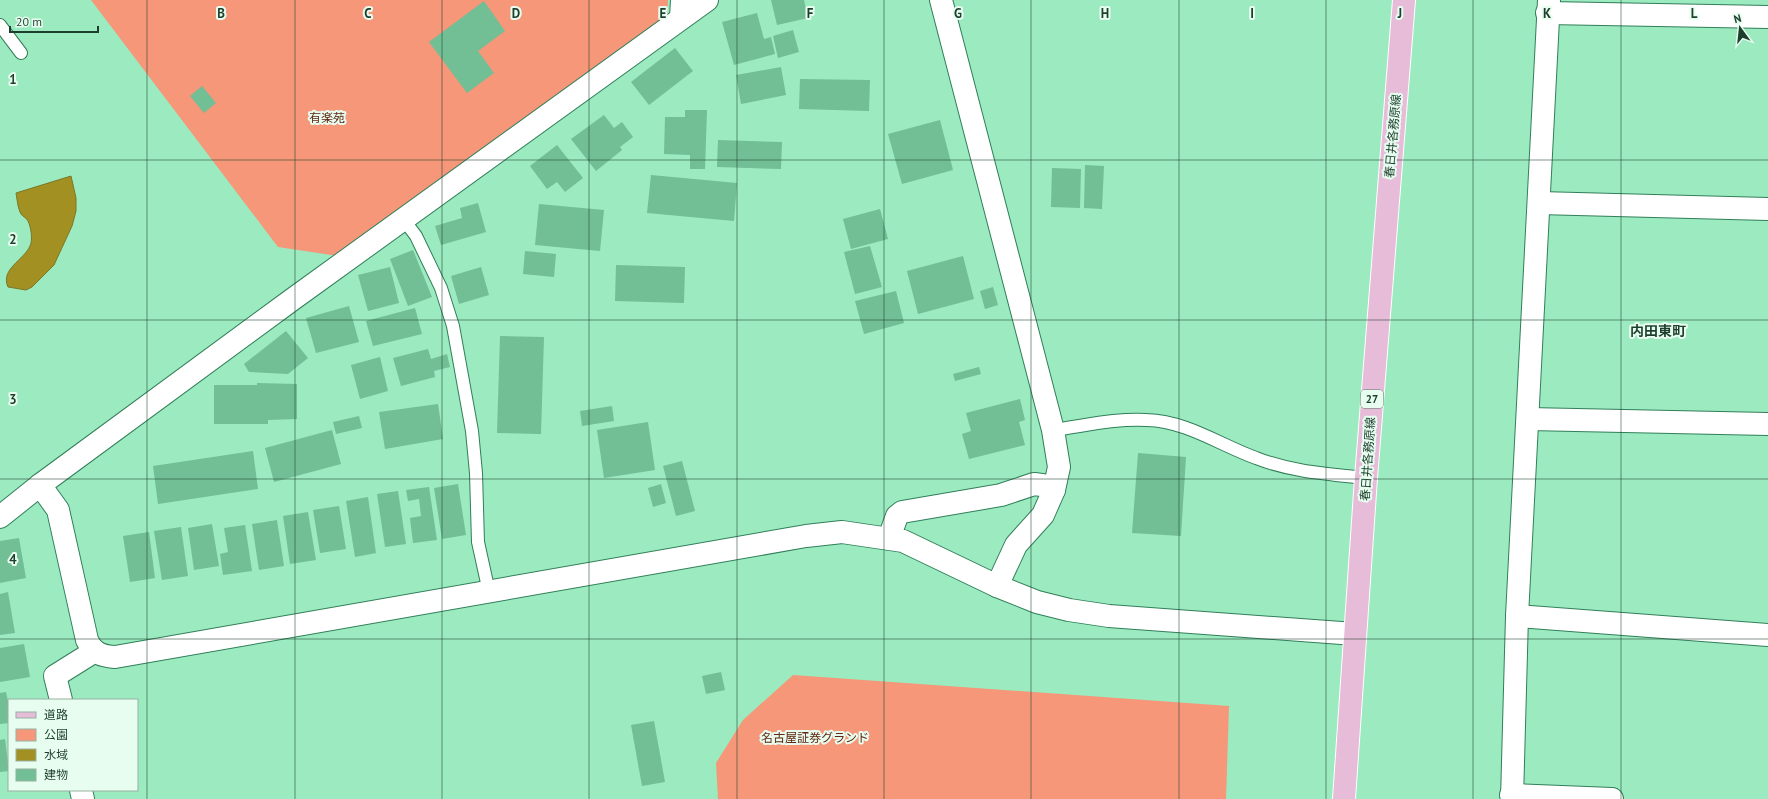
<svg xmlns="http://www.w3.org/2000/svg" width="1768" height="799" viewBox="0 0 1768 799" font-family="'PT Sans','Noto Sans JP',sans-serif">
<rect width="100%" height="100%" fill="#9ceabf"/>
<!-- green -->
<g fill="#f59778">
<polygon points="91,0 668,0 667,17 338,256 278,247"/>
<polygon points="793,675 1229,706 1226,799 718,799 716,763 743,720"/>
</g>
<!-- water -->
<path fill="#a29022" stroke="#7a7725" d="M71,176L76,198V211L72,226L54,265L32,287L26,290L8,287C0,269 24,260 30,246C33,240 31,227 28,221C27,218 23,217 21,214C18,209 17,199 16,193Z"/>
<!-- building -->
<g fill="#72be95">
<polygon points="771,0 804,0 808,18 777,25"/>
<polygon points="484,1 505,31 478,51 494,73 467,93 429,42"/>
<polygon points="757,13 764,39 771,37 775,54 734,65 722,22"/>
<polygon points="793,30 799,52 778,58 773,36"/>
<polygon points="675,48 693,71 649,105 631,82"/>
<polygon points="781,67 786,95 741,104 736,75"/>
<polygon points="800,79 870,80 869,111 799,109"/>
<polygon points="202,86 216,103 204,113 190,96"/>
<polygon points="685,110 707,110 705,169 690,169 690,155 664,154 665,117 685,117"/>
<polygon points="604,115 614,128 622,122 633,137 620,147 622,150 596,171 571,139"/>
<polygon points="940,120 953,170 902,184 888,134"/>
<polygon points="718,140 782,142 781,169 717,167"/>
<polygon points="557,145 583,178 565,192 557,182 547,189 530,166"/>
<polygon points="1085,165 1104,166 1102,209 1084,208"/>
<polygon points="1052,168 1081,169 1080,208 1051,207"/>
<polygon points="651,175 737,183 734,221 647,213"/>
<polygon points="478,203 486,232 441,245 435,226 462,218 460,208"/>
<polygon points="539,204 604,210 600,251 535,245"/>
<polygon points="880,209 888,239 851,249 843,219"/>
<polygon points="870,246 882,287 855,294 844,252"/>
<polygon points="413,250 432,297 408,306 390,259"/>
<polygon points="525,251 556,254 554,277 523,274"/>
<polygon points="963,256 974,299 918,314 907,271"/>
<polygon points="616,265 685,267 684,303 615,301"/>
<polygon points="390,267 399,303 368,311 358,275"/>
<polygon points="481,267 489,295 459,304 451,276"/>
<polygon points="993,287 998,305 985,309 980,291"/>
<polygon points="896,291 904,323 864,334 855,301"/>
<polygon points="349,306 359,342 316,353 306,318"/>
<polygon points="415,308 422,334 373,346 366,321"/>
<polygon points="286,331 308,358 288,374 249,372 244,364"/>
<polygon points="500,336 544,337 541,434 497,433"/>
<polygon points="428,349 431,359 447,354 450,367 434,371 435,377 401,386 393,358"/>
<polygon points="380,357 388,391 360,399 351,365"/>
<polygon points="979,367 981,374 955,381 953,374"/>
<polygon points="257,383 297,384 297,419 268,420 268,424 214,424 214,385 257,385"/>
<polygon points="1020,399 1025,420 1019,422 1025,445 969,459 962,434 971,431 966,413"/>
<polygon points="438,404 443,439 385,449 379,412"/>
<polygon points="612,406 614,421 582,426 580,411"/>
<polygon points="359,416 362,428 336,434 333,422"/>
<polygon points="648,422 655,470 604,478 597,430"/>
<polygon points="332,430 341,464 274,482 265,448"/>
<polygon points="253,451 258,489 158,504 153,466"/>
<polygon points="1138,453 1186,457 1181,536 1132,533"/>
<polygon points="682,461 695,511 676,516 663,466"/>
<polygon points="458,484 466,535 442,539 434,488"/>
<polygon points="661,484 666,503 653,507 648,488"/>
<polygon points="429,487 437,540 413,543 410,518 421,516 419,499 408,501 406,490"/>
<polygon points="398,491 406,544 385,547 377,494"/>
<polygon points="368,497 376,553 355,557 346,501"/>
<polygon points="339,506 346,549 320,553 313,510"/>
<polygon points="308,512 316,560 290,564 283,516"/>
<polygon points="277,520 284,566 259,570 252,524"/>
<polygon points="212,524 219,566 194,570 188,528"/>
<polygon points="245,525 252,571 223,575 220,554 228,552 224,528"/>
<polygon points="181,527 188,576 162,580 154,531"/>
<polygon points="149,532 155,578 130,582 123,536"/>
<polygon points="19,538 26,578 0,583 0,541"/>
<polygon points="8,592 15,633 0,635 0,594"/>
<polygon points="24,644 30,677 0,682 0,648"/>
<polygon points="721,672 725,690 706,694 702,676"/>
<polygon points="6,692 9,706 9,723 0,724 0,693"/>
<polygon points="654,721 665,782 642,786 631,725"/>
<polygon points="5,739 9,771 0,772 0,740"/>
</g>
<g fill="none" stroke-linecap="round" stroke-linejoin="round">
<defs>
<g id="service">
<polyline points="0,25 21,53"/>
<polyline points="404,220 416,236 441,288 453,326 472,431 476,473 478,542 489,592"/>
<path d="M1053,430C1084,426 1116,418 1147,420C1186,421 1220,445 1256,458C1292,472 1328,474 1366,478"/>
</g>
<g id="minor">
<polyline points="941,0 1053,430 1059,467 1054,490 1043,515 1016,545 997,586"/>
<polyline points="1547,13 1768,17"/>
<polyline points="681,18 682,0"/>
<polyline points="1539,203 1768,209"/>
<polyline points="1528,419 1768,424"/>
<polyline points="889,538 897,516 902,512 1001,495 1034,484 1042,485 1054,490"/>
<polyline points="1517,616 1768,635"/>
<polyline points="61,700 55,676 95,651"/>
<polyline points="81,790 83,799"/>
<polyline points="1511,795 1612,799"/>
<polyline points="1512,799 1517,616 1549,0"/>
</g>
<g id="tertiary">
<path d="M40,485L58,510L87,640C93,653 101,656 115,657L806,536L842,532L903,541L997,586L1037,602L1069,610L1109,616L1355,634"/>
<polyline points="0,517 40,485 293,299 707,0"/>
</g>
<polyline id="primary" points="1344,799 1366,478 1404,0"/>
</defs>
<!-- service casing -->
<use href="#service" stroke="#317f59" stroke-width="14"/>
<!-- minor casing -->
<use href="#minor" stroke="#317f59" stroke-width="24"/>
<!-- tertiary casing -->
<use href="#tertiary" stroke="#317f59" stroke-width="24"/>
<!-- primary casing -->
<use href="#primary" stroke="#fff" stroke-width="24"/>
<!-- service -->
<use href="#service" stroke="#fff" stroke-width="12"/>
<!-- minor -->
<use href="#minor" stroke="#fff" stroke-width="22"/>
<!-- tertiary -->
<use href="#tertiary" stroke="#fff" stroke-width="22"/>
<!-- primary -->
<use href="#primary" stroke="#e6bcd9" stroke-width="22"/>
</g>
<!-- grid -->
<path fill="none" stroke="#1e3e2d" stroke-width="1" stroke-opacity="0.55" d="M147,0V799M295,0V799M442,0V799M589,0V799M737,0V799M884,0V799M1031,0V799M1179,0V799M1326,0V799M1473,0V799M1621,0V799M0,160H1768M0,320H1768M0,479H1768M0,639H1768"/>
<g text-anchor="middle" stroke-width="4" stroke-linejoin="round" paint-order="stroke">
<!-- shield labels -->
<rect fill="#e7fdf0" stroke="#5a7768" stroke-width="1" x="1361" y="390" width="22" height="18" rx="3"/>
<g font-size="11" font-weight="bold" fill="#1e3e2d">
<text x="1372" y="403">27</text>
</g>
<!-- park labels -->
<g font-size="12" fill="#622611" stroke="#e7fdf0">
<text x="327" y="122">有楽苑</text>
<text x="815" y="742">名古屋証券グランド</text>
</g>
<!-- street labels -->
<g font-size="12" fill="#1e3e2d" stroke="#e7fdf0">
<text transform="translate(1393 136) rotate(-85)" y="4">春日井各務原線</text>
<text transform="translate(1368 459) rotate(-86)" y="4">春日井各務原線</text>
</g>
<!-- quarter labels -->
<g font-size="14" font-weight="bold" fill="#1e3e2d" stroke="#e7fdf0">
<text x="1658" y="336">内田東町</text>
</g>
</g>
<g font-size="13" text-anchor="middle" font-weight="bold" fill="#1e3e2d" stroke="#e7fdf0" stroke-width="4" stroke-linejoin="round" paint-order="stroke">
<text x="221" y="18">B</text>
<text x="368" y="18">C</text>
<text x="516" y="18">D</text>
<text x="663" y="18">E</text>
<text x="810" y="18">F</text>
<text x="958" y="18">G</text>
<text x="1105" y="18">H</text>
<text x="1252" y="18">I</text>
<text x="1400" y="18">J</text>
<text x="1547" y="18">K</text>
<text x="1694" y="18">L</text>
<text x="13" y="84">1</text>
<text x="13" y="244">2</text>
<text x="13" y="404">3</text>
<text x="13" y="564">4</text>
</g>
<!-- legend -->
<rect x="8" y="699" width="130" height="92" fill="#e7fdf0" stroke="#97b1a2"/>
<rect x="16" y="712" width="20" height="6" fill="#e6bcd9" stroke="#97b1a2"/>
<text x="44" y="719" font-size="12" fill="#1e3e2d">道路</text>
<rect x="16" y="729" width="20" height="12" fill="#f59778" stroke="#97b1a2"/>
<text x="44" y="739" font-size="12" fill="#1e3e2d">公園</text>
<rect x="16" y="749" width="20" height="12" fill="#a29022" stroke="#97b1a2"/>
<text x="44" y="759" font-size="12" fill="#1e3e2d">水域</text>
<rect x="16" y="769" width="20" height="12" fill="#72be95" stroke="#97b1a2"/>
<text x="44" y="779" font-size="12" fill="#1e3e2d">建物</text>
<!-- north arrow -->
<g transform="translate(1740 28) rotate(345)" stroke="#e7fdf0" stroke-width="3" paint-order="stroke">
<path d="M0-3L7 15L0 10L-7 15Z" fill="#1e3e2d"/>
<text y="-6" font-size="11" font-weight="bold" text-anchor="middle" fill="#1e3e2d">N</text>
</g>
<!-- scale -->
<path d="M10 26v6h88v-6" fill="none" stroke="#1e3e2d" stroke-width="2"/>
<text x="16" y="26" font-size="12" fill="#1e3e2d" stroke="#e7fdf0" stroke-width="3" paint-order="stroke">20 m</text>
</svg>
